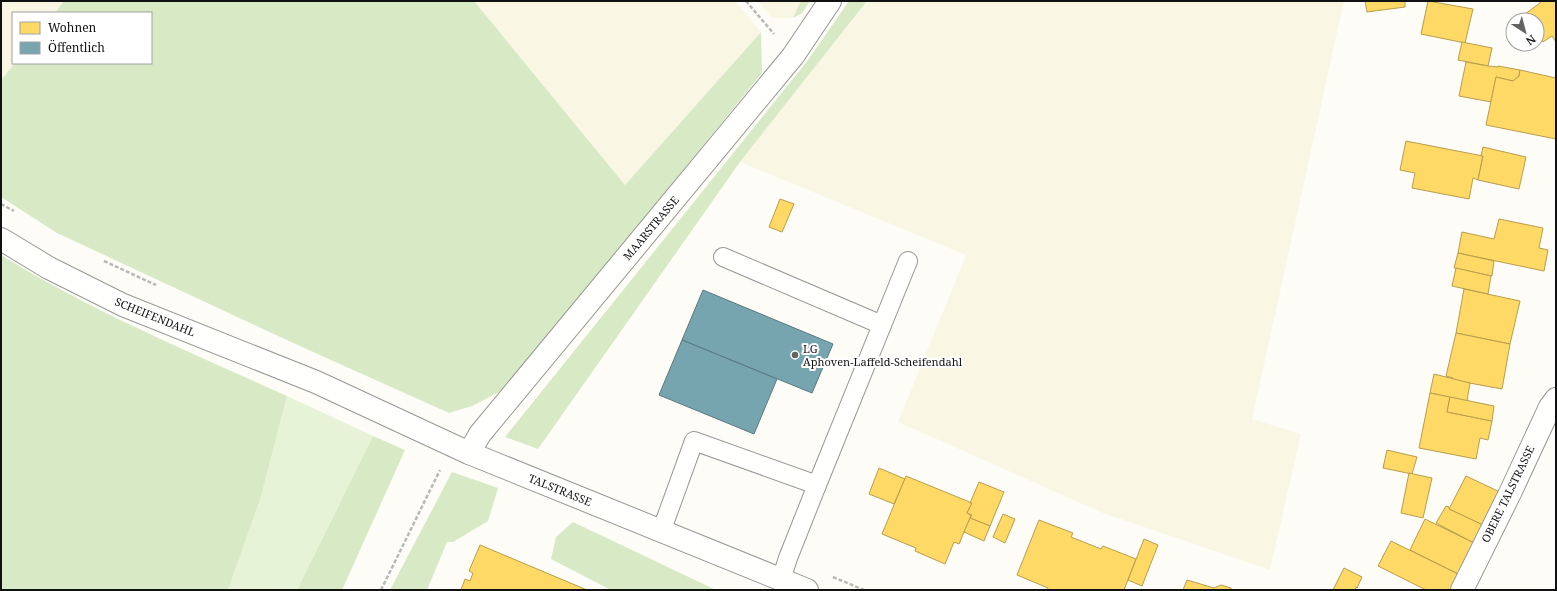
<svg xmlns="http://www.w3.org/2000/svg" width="1557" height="591" viewBox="0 0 1557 591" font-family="'Noto Serif',serif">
<rect width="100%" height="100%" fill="#fdfcf7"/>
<!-- farmland -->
<g fill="#f9f7e4">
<polygon points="1,1 64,1 55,13 13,13 13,63 15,63 1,80"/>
<polygon points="474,1 735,1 761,32 625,185"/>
<polygon points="758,1 801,1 793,18 772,18"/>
<polygon points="867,1 1344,1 1252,419 1301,434 1270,570 1103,513 898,422 966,255 740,162"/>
</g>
<!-- green -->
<polygon fill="#e7f3d7" points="287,396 373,436 297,590 228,590 261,497"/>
<!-- forest -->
<g fill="#d8eac5">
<polygon points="64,1 474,1 625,185 761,32 762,73 505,389 472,406 449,413 291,342 57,233 1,197 1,80 15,63 151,63 151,13 55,13"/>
<polygon points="801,1 810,1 802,13 793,18"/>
<polygon points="849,1 867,1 740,162 538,449 505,437 808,60"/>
<path d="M1,255C91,311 190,352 287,396L261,497L228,590H1Z"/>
<polygon points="373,436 405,450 342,590 297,590"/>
<polygon points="452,472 498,488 488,521 453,542 447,542 427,590 390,590"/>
<polygon points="573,522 716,590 611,590 551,559 556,537"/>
</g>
<!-- homes -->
<g fill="#ffd966" stroke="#b89d4c">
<polygon points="1365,1 1405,1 1405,7 1367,12"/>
<polygon points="1428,1 1473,9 1465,43 1421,34"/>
<polygon points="1541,1 1556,1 1556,42 1552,36 1543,42 1537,33 1537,20 1529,20 1525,14 1540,3"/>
<polygon points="1525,14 1529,20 1517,20 1517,19"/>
<polygon points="1462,42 1492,48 1488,66 1458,60"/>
<polygon points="1466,62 1488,66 1498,67 1498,66 1520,70 1519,76 1513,81 1496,77 1491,102 1459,96"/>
<polygon points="1520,70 1556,78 1556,139 1486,125 1496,77 1513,81 1519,76"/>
<polygon points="1406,141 1483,156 1478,180 1473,178 1469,199 1412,188 1415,173 1400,170"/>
<polygon points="1483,147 1526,157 1519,189 1478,180 1483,156 1481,156"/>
<polygon points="780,199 794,204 782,232 769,227"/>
<polygon points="1499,219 1543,228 1539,248 1548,250 1544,271 1458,253 1462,232 1494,239"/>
<polygon points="1458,253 1494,261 1492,276 1454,268"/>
<polygon points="1456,268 1491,276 1488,294 1452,286"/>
<polygon points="1464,289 1520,301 1510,344 1456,333"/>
<polygon points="1456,333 1510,344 1502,389 1453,380 1453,378 1446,376"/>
<polygon points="1434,374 1470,383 1467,401 1430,393"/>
<polygon points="1430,393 1450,397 1447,412 1492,421 1488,440 1480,438 1476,459 1419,448"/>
<polygon points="1450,397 1494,406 1492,421 1447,412"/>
<polygon points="1387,450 1417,457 1412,474 1383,468"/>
<polygon points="879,468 905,479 894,504 869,494"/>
<polygon points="1409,473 1432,478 1423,518 1401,513"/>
<polygon points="906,476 972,503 967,513 971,515 970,518 959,544 954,542 945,564 915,551 916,548 882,534"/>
<polygon points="1466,476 1502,493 1485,526 1449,509"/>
<polygon points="979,482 1004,492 990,526 970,518 972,515 967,513 972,503 970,503"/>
<polygon points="1446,506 1449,507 1449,509 1485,526 1476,544 1436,523"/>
<polygon points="1003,514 1015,519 1005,543 993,537"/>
<polygon points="970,518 990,526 984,541 964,532"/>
<polygon points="1425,519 1476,544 1460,575 1410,550"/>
<polygon points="1039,520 1073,533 1071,537 1101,549 1103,546 1136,559 1124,590 1047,590 1048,588 1017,575"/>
<polygon points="1144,539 1158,545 1142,586 1128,580"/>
<polygon points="1391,541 1460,575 1453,590 1426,590 1378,566"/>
<polygon points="480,545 587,590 461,590 465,579 470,581 473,573 469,571"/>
<polygon points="1344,568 1362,577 1357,588 1356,587 1355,590 1333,590"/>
<polygon points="1187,580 1214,588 1221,585 1231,588 1232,590 1183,590"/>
</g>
<!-- public -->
<g fill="#76a5af" stroke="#587980">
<polygon points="703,290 833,344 812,393 682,340"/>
<polygon points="682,340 777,379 754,434 659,395"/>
</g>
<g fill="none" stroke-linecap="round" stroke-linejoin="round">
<defs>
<g id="service">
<polyline points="723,257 882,325"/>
<polyline points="661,532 694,441 817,485"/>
<polyline points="781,580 788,558 817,485 908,261"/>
</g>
<g id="minor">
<polyline points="469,453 807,590"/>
<polyline points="1462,590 1511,491 1550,407 1556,399"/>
</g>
<polyline id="tertiary" points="1,239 49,268 123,305 316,382 469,453 480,434 793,56 830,1"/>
</defs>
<!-- service casing -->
<use href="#service" stroke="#979795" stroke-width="20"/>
<!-- minor casing -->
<use href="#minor" stroke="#979795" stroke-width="24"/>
<!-- tertiary casing -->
<use href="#tertiary" stroke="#979795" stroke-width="24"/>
<!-- path -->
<g stroke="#b9b9b8" stroke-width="2.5" stroke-dasharray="4 2" stroke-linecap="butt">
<polyline points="746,1 774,34"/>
<polyline points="1,204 14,211"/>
<polyline points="104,261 156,285"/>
<polyline points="833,577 864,590"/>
<polyline points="381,590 440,470"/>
</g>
<!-- service -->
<use href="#service" stroke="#fffffe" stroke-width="18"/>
<!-- minor -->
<use href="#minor" stroke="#fffffe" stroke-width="22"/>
<!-- tertiary -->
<use href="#tertiary" stroke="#fffffe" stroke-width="22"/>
</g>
<!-- markers -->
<circle fill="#646362" stroke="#fff" stroke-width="1.5" cx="795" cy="355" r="4"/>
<g text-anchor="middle" stroke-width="4" stroke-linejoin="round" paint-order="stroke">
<!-- street labels -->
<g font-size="11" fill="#111" stroke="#fff">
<text transform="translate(651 228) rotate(-50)" y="4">MAARSTRASSE</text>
<text transform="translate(155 317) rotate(22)" y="4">SCHEIFENDAHL</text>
<text transform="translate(560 490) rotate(22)" y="4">TALSTRASSE</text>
<text transform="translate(1508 494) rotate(-64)" y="4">OBERE TALSTRASSE</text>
</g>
<!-- poi labels -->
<g font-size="11" fill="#111" stroke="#fff" text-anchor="start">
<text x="803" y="353">LG<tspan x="803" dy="13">Aphoven-Laffeld-Scheifendahl</tspan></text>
</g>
</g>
<!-- border -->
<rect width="1557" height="591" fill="none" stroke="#111111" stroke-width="4"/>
<!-- legend -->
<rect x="12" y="12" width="140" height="52" fill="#ffffff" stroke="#a0a0a0"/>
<rect x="20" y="22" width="20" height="12" fill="#ffd966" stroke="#a0a0a0"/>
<text x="48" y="32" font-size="12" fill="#111111">Wohnen</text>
<rect x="20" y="42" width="20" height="12" fill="#76a5af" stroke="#a0a0a0"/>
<text x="48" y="52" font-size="12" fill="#111111">Öffentlich</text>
<!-- north arrow -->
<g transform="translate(1525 32) rotate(144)"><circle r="19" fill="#ffffff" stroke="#a0a0a0"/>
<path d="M0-3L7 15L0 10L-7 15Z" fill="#646362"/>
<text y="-6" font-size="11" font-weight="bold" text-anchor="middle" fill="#111111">N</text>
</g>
</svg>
